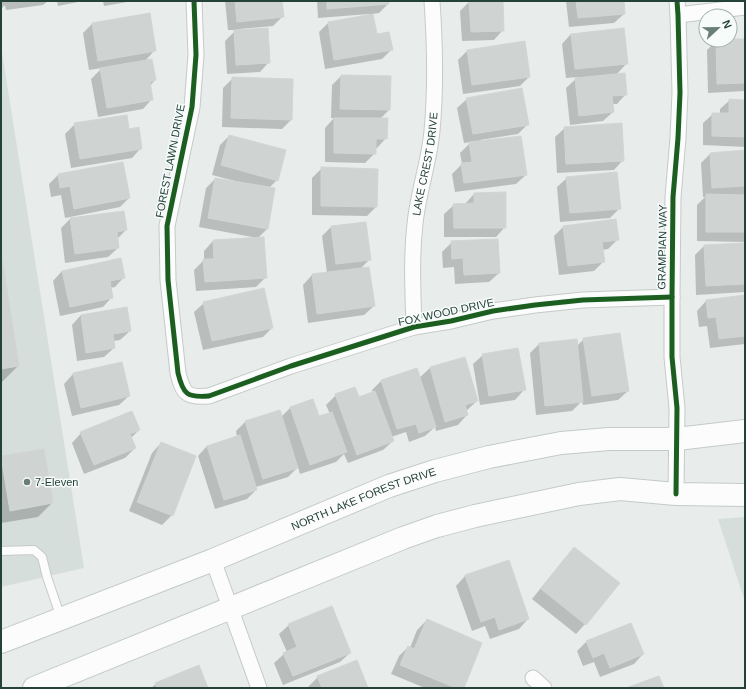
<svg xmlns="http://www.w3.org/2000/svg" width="746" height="689" viewBox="0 0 746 689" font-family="Helvetica,sans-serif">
<rect width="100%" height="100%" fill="#e8edeb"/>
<!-- built -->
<g fill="#d6dedb">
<polygon points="1,46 84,568 1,587"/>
<polygon points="745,517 745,602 718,519"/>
</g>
<!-- shadow -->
<g fill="#0003">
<polygon points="1,1 48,1 43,5 6,10 5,5 1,9"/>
<polygon points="57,1 83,1 58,6"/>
<polygon points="103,1 133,1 104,6"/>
<polygon points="225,1 281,1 283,16 273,26 239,29 240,31 269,62 260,72 227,74 225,41 236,30 228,30"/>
<polygon points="317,1 388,1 388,4 379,13 372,14 376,36 391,50 382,59 325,69 319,32 328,23 369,16 369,14 318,18"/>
<polygon points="502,1 503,30 494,40 462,41 460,11 469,2"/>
<polygon points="566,1 623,1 624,14 614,23 569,27"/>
<polygon points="149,14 155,50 145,61 155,80 150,86 152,99 143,109 98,117 91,79 102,68 89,70 83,33 92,24"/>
<polygon points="571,34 627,63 616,75 626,94 617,104 612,104 613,112 603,121 570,125 566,88 578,77 566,78 562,44"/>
<polygon points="745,40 745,91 708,93 707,50 716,41"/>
<polygon points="467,51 529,77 520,86 463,94 458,60"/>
<polygon points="341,76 389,110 380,119 386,138 377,148 375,148 375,153 365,163 325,162 325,128 334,118 331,118 332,85"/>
<polygon points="233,78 291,120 282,129 222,127 223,88"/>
<polygon points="467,99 528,124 518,134 480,140 481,142 526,175 516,184 455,192 452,174 462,164 460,153 471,142 464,143 457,108"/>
<polygon points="730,100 745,101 745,147 703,145 703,123 713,114 720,114 720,109"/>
<polygon points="75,124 128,130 141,148 132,158 71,168 65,134"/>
<polygon points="565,128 623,160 614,170 557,173 555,137"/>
<polygon points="229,136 277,180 269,188 268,228 258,238 199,227 206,188 215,179 235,182 235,181 212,175 220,145"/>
<polygon points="745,151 745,242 697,241 697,205 705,197 703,197 701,163 710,154"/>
<polygon points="322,168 376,207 367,216 312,215 312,178"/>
<polygon points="58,175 129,198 120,207 65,218 61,195 51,197 49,184"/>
<polygon points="567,178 620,208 610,218 560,222 557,187"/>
<polygon points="474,194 505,227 496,237 444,237 444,214 454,205 465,204"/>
<polygon points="70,219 126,230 117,239 118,248 108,257 65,263 61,228"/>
<polygon points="331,227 370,259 360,269 374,306 364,315 308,323 303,285 312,275 327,273 322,236"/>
<polygon points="563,227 617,240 608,249 602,250 604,261 594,271 559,275 554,236"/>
<polygon points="213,241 266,277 256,287 196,291 194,270 204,260 204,251"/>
<polygon points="452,242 499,273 489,282 455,284 454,267 443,268 442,252"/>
<polygon points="745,244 745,292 696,295 695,255 704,246"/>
<polygon points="1,257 18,366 1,383"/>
<polygon points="62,271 124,277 115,287 110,288 112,297 103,307 60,316 53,281"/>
<polygon points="745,296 745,344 710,348 707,326 699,327 697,311 706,301"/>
<polygon points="204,303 272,328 263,337 203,350 194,312"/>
<polygon points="126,309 130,331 120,340 113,341 114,348 104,357 77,361 72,325 81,315"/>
<polygon points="584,339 628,391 618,400 583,405 582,401 572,411 536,415 530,353 539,344 576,347"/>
<polygon points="483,355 524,390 515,400 480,405 473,364"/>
<polygon points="430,368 477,401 466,411 467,415 458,425 436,431 435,427 425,436 409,442 406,432 391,437 393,441 383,450 348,463 344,454 336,462 300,474 298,467 288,477 256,487 256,490 247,499 215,509 198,456 207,446 237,437 236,431 245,422 279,411 281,417 290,408 312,400 318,418 330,414 326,405 336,395 358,398 373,393 372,390 382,380 419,378"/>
<polygon points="73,374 129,396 119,405 72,416 64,384"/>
<polygon points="139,430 131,438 135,448 125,458 84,474 72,443 81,433"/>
<polygon points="161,443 172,515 162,525 129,511 152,453"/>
<polygon points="43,450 52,503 38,517 1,523 1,457"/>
<polygon points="575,548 585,624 576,634 532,599 565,558"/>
<polygon points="508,561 528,619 519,629 490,639 485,626 472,631 456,586 465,576"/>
<polygon points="427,620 463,688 425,688 391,674 399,656 408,647 410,648 417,630"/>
<polygon points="289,625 350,653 340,662 283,685 274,663 284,654 287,652 279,634"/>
<polygon points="586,642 643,654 634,664 600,677 594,662 583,666 577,651"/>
<polygon points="318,677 367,688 309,688 308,687"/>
<polygon points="156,684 207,688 151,688"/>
</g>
<!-- building -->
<g fill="#cfd4d2" stroke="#d1d6d4">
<polygon points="235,1 282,1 284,17 237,22"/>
<polygon points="327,1 389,1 389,4 327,9"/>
<polygon points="469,1 503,1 504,31 471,32"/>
<polygon points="576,1 624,1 625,14 578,18"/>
<polygon points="150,13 156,51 98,61 92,23"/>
<polygon points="373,14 377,34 389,32 393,50 334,60 328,22"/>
<polygon points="268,28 270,63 236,65 234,30"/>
<polygon points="624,28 628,64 575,69 571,34"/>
<polygon points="730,39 745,39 745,83 717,84 716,40"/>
<polygon points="525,41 530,77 472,85 467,50"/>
<polygon points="152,59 156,80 150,82 153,100 107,108 100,68"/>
<polygon points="625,73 627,95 612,96 614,112 579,116 575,78"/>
<polygon points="341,75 391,76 390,110 340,109"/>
<polygon points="232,77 293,79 292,120 231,118"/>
<polygon points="522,88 529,125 473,134 466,98"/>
<polygon points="729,99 745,100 745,137 712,136 712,113 729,113"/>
<polygon points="127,115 129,129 139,127 142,149 80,159 74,123"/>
<polygon points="334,118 388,118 387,139 376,139 376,154 334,153"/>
<polygon points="622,123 624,161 566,164 564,127"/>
<polygon points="229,135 286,150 278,181 221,165"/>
<polygon points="521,136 527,175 464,183 461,163 472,162 469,142"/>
<polygon points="745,150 745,186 712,188 710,153"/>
<polygon points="123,162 130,198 74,209 70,186 60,188 58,174"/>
<polygon points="321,167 378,169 377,207 321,206"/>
<polygon points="617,172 621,209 570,213 566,177"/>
<polygon points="215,178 275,188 268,229 208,218"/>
<polygon points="506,192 506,228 454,228 453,204 474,203 474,193"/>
<polygon points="706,194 745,195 745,232 706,232"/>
<polygon points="124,211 127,230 117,232 119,248 75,254 70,218"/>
<polygon points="616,219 619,240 602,242 605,262 568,266 563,226"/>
<polygon points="366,222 371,260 336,264 331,226"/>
<polygon points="264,237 267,278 205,282 203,259 214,259 213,240"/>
<polygon points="498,239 500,273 464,275 463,258 452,259 451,241"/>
<polygon points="745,243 745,284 706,286 704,245"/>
<polygon points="1,251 19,366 1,369"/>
<polygon points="121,258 125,278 110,281 113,298 70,307 62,271"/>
<polygon points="369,267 375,306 317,314 312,274"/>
<polygon points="264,288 273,328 212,341 203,302"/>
<polygon points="745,295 745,336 719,339 716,317 708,318 706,300"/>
<polygon points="127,307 131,331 113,334 115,348 86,353 81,315"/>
<polygon points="620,333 629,391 592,396 583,338"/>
<polygon points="577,339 583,402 545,406 539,343"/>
<polygon points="518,348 526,390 489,396 482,354"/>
<polygon points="465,357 478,401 465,405 468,415 445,422 430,367"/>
<polygon points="122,362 130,396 81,408 73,373"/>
<polygon points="417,368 436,427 419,433 416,424 397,429 381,380"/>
<polygon points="355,387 359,397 375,391 394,441 357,455 335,394"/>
<polygon points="313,399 319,416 332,412 347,452 310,465 290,407"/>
<polygon points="280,410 298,468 263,479 245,421"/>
<polygon points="132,411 140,430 130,434 136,448 94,465 80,432"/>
<polygon points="240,435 257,490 224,500 207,446"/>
<polygon points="161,442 196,456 173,516 137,502"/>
<polygon points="44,449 53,503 10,511 1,456"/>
<polygon points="574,547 620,583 586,625 541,589"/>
<polygon points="509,560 529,619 499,630 495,617 481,622 465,575"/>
<polygon points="332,606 351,653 293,676 283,653 297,647 288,624"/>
<polygon points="427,619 482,643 464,688 456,688 400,665 408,646 414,649"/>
<polygon points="631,623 644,654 610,668 604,653 593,658 586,641"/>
<polygon points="357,660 368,688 322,688 317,676"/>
<polygon points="199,665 208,688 157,688 155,683"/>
<polygon points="659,676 664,688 626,688"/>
</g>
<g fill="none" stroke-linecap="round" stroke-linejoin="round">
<defs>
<polyline id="lane" points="1,551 34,550 42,557 47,577 61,618"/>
<g id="street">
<path d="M194,1L196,55L192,107L167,226L168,280L178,373C183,394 187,398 209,396L291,366L414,327L451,321L493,311L535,305L583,300L672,297"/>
<polyline points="678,15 745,7"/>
<path id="s1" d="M414,327C413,293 411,258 415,224C418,193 429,163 432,131C436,88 435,44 432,1"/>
<polyline points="676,494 677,408 672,357 672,297 673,197 678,138 680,93 678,15 677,1"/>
<polyline points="213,560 259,688"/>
<polyline points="533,678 544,688"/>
</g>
<g id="secondary">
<path id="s2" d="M1,642L213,560L389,486L435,471L489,457L561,443L609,439H677L745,431"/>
<polyline points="34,688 403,538 437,526 475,516 579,494 620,489 676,494 745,495"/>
</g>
</defs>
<!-- lane casing -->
<use href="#lane" stroke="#c5cac8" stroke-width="10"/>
<!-- street casing -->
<use href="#street" stroke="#c5cac8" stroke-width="17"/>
<!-- secondary casing -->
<use href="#secondary" stroke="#c3cbc8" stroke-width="24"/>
<!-- lane -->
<use href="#lane" stroke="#fcfcfc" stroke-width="8"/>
<!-- street -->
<use href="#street" stroke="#fcfcfc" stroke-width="15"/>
<!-- secondary -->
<use href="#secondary" stroke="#fcfcfc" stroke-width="22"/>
<defs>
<g id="cycleway">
<path d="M194,1L196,55L192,107L167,226L168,280L178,373C183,394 187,398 209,396L291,366L414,327L451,321L493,311L535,305L583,300L672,297"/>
<polyline points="676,494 677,408 672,357 672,297 673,197 678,138 680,93 678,15 677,1"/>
</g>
</defs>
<!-- cycleway casing -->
<use href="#cycleway" stroke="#f7fbf9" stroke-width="8"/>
<!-- cycleway -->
<use href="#cycleway" stroke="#1b5e20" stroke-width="5"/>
</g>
<!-- markers -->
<circle fill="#697e78" stroke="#f7fbf9" stroke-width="1.5" cx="27" cy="482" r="4"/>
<g text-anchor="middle" stroke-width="3" stroke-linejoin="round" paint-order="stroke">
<!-- street labels -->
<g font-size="11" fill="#24423a" stroke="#f7fbf9">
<text transform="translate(170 161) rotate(-79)" y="4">FOREST LAWN DRIVE</text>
<text dy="4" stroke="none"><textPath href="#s1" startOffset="164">LAKE CREST DRIVE</textPath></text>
<text transform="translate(662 247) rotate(-89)" y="4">GRAMPIAN WAY</text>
<text transform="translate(446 312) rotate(-12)" y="4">FOX WOOD DRIVE</text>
<text dy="4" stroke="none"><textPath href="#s2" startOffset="390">NORTH LAKE FOREST DRIVE</textPath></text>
</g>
<!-- poi labels -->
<g font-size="11" fill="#24423a" stroke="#f7fbf9" text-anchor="start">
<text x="35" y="486">7-Eleven</text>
</g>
</g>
<!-- border -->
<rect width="746" height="689" fill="none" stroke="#24423a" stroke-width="4"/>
<!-- north arrow -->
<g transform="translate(718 28) rotate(68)"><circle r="19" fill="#f7fbf9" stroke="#a3b1ad"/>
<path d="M0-3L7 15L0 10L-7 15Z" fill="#697e78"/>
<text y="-6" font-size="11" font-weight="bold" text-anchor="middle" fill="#24423a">N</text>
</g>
</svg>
